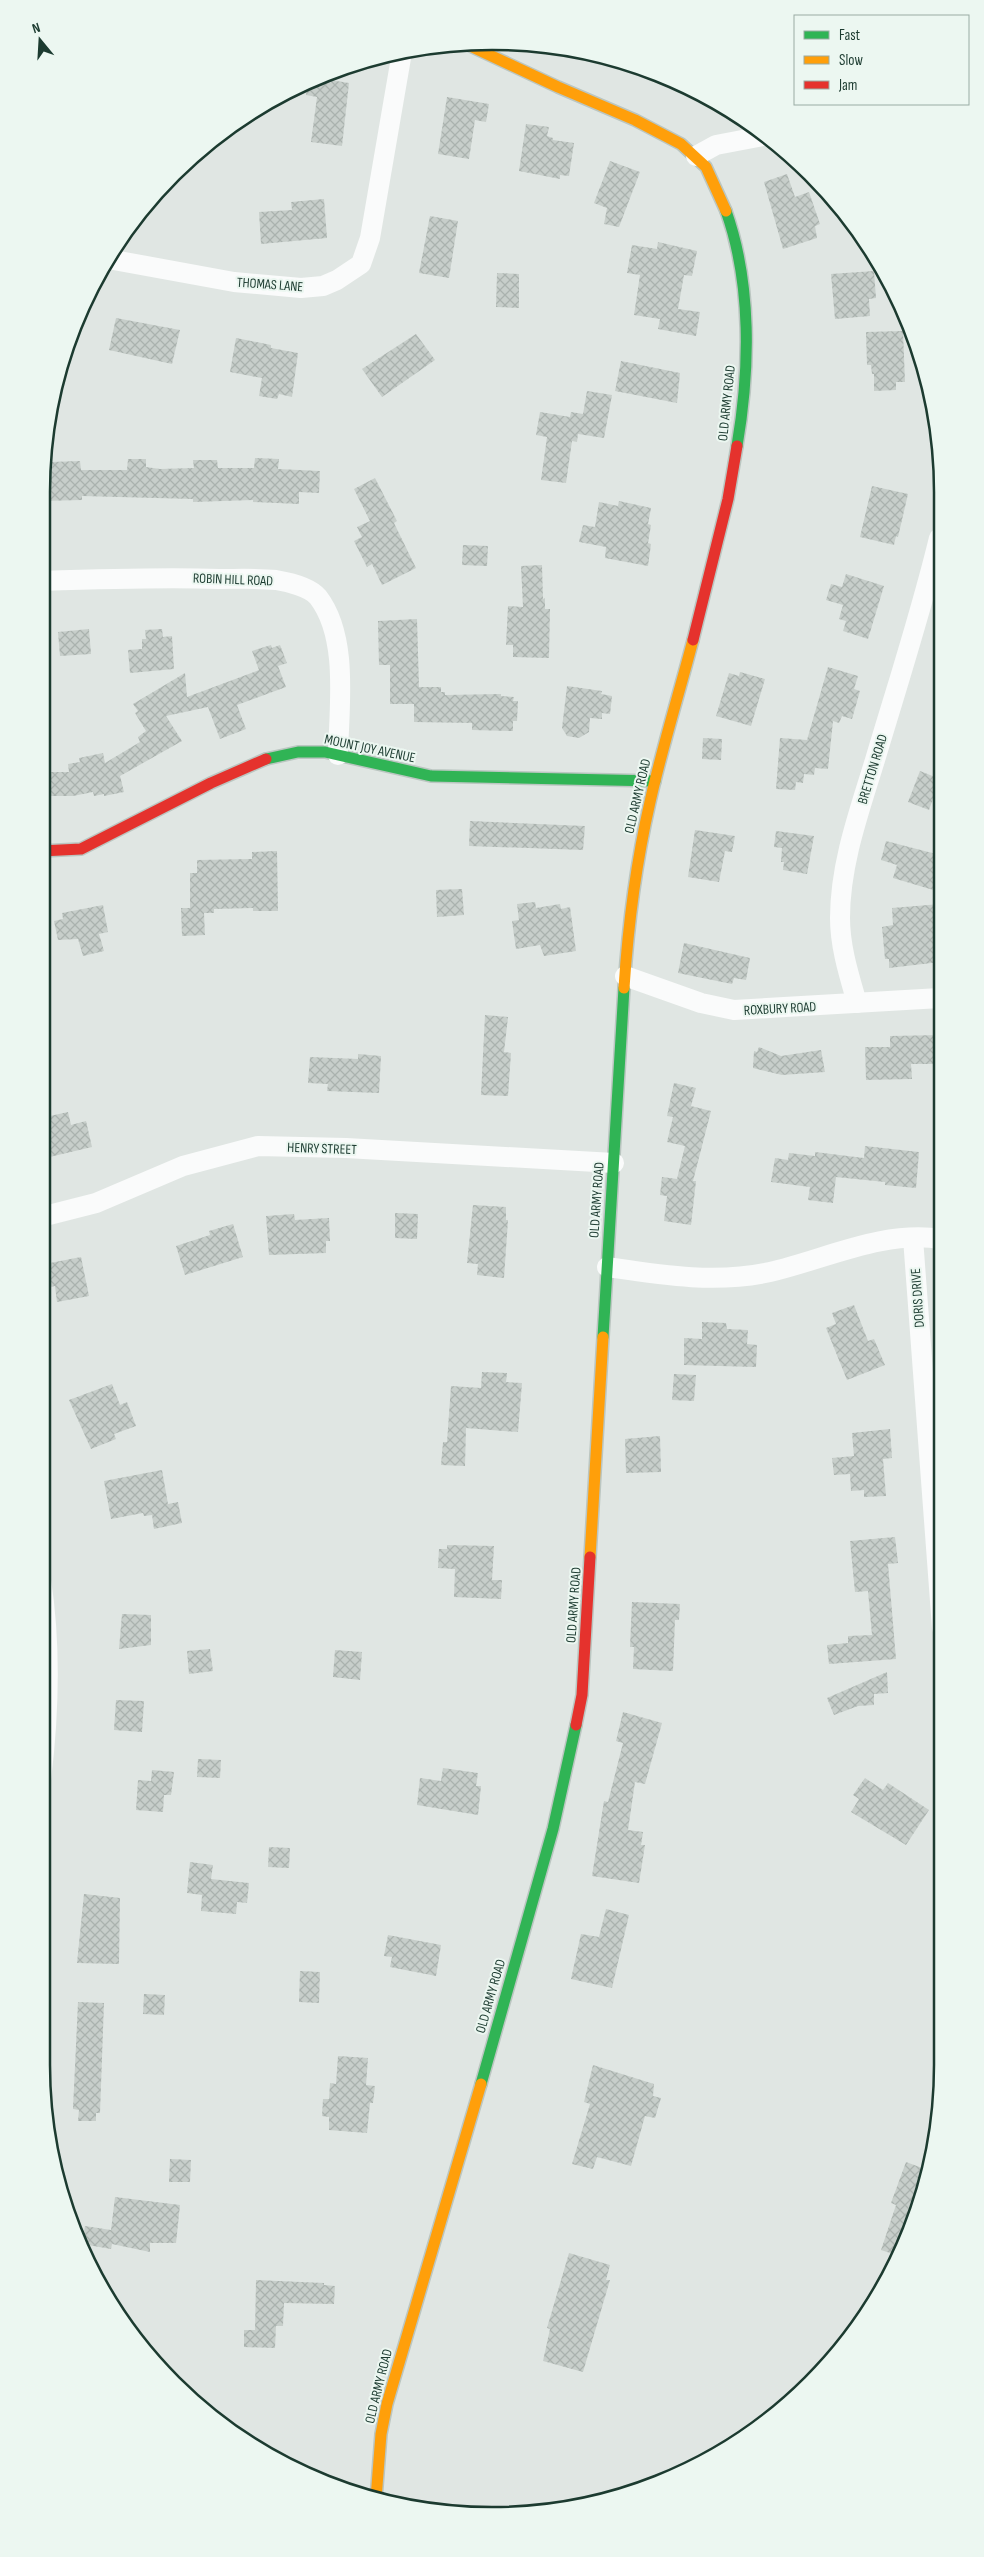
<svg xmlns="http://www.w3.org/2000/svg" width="984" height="2557" viewBox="0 0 984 2557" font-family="'Sofia Sans Condensed',sans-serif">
<defs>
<pattern id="building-cross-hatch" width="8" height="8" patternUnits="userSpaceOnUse" patternTransform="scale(1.25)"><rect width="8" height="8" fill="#c7ceca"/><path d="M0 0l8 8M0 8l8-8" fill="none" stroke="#aab2ae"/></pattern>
</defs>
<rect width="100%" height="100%" fill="#e0e6e3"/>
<!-- building -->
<g fill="url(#building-cross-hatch)">
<polygon points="318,78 349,83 342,146 311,142 317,97 306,95 308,83"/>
<polygon points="447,97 489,104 486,122 475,120 469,159 438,154"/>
<polygon points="526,124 549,127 547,136 553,138 553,140 574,143 569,176 560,175 560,179 519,171"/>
<polygon points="610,161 640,172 619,227 604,224 607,208 594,203"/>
<polygon points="787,174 795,197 809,192 820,224 815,226 817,238 783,249 764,182"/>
<polygon points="324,199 327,238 261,244 259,212 292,210 291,202"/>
<polygon points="430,216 458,221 449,278 419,273"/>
<polygon points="658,242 697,251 692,276 684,275 678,309 700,312 696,336 658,329 660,319 634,315 640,275 627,273 632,245 657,249"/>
<polygon points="874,271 876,298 869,299 870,316 835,319 831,274"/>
<polygon points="497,273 519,274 519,308 496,307"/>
<polygon points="116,318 180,330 172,364 109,350"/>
<polygon points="903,331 905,382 896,382 896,390 874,391 874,374 872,374 871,365 867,365 866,332"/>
<polygon points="416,334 435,360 382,397 362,369"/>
<polygon points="236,338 271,345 271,348 298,353 292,397 279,394 277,399 259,396 262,378 230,372"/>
<polygon points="621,361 680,373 677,403 615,391"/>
<polygon points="587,391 612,395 604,438 578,434 577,442 572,441 566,483 541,480 547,437 536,435 540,412 570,417 571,412 583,414"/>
<polygon points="255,458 279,459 278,469 320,471 319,493 299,492 299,504 253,502 253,500 193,502 193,499 82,496 82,500 41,501 43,478 50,477 50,462 80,461 81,470 127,470 128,459 146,459 146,467 160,469 194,468 193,460 217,460 218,468 254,468"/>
<polygon points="375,478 397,521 394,523 416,568 382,585 372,564 367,567 354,541 362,537 357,527 370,521 354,489"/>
<polygon points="872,486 908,494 898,537 896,536 894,545 860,537"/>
<polygon points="619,501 651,508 648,524 651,525 648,543 651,544 648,566 605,558 606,547 579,542 583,525 595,527 599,502 618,506"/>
<polygon points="463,545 488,546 487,566 462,565"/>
<polygon points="542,565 543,599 545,598 545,609 550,609 549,658 513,657 513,645 506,645 508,606 523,607 521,566"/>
<polygon points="846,574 884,586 868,639 843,631 846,621 839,619 843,605 826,600 831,584 842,587"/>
<polygon points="417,619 419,687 441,687 441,692 445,692 445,695 501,694 501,696 514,697 513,701 518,701 517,721 513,721 513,731 472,730 472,723 414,722 414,704 390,704 390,665 379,665 378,621"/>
<polygon points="89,629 91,654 60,656 58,632"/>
<polygon points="162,629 163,637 172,636 174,669 130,673 128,650 142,649 142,639 146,639 145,630"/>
<polygon points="271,645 272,648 280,645 287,663 278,666 286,687 237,705 246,729 220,739 208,707 166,716 182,741 120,776 124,792 104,796 104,794 94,796 93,792 73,796 41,796 41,772 69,772 68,764 80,762 79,758 103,753 105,763 140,742 138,737 146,731 135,713 138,711 133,704 185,673 187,697 259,670 252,651"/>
<polygon points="828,667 858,676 854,689 860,691 852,719 842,716 839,723 833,721 828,769 815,768 814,775 804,774 803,783 796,782 795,790 776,789 780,738 807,740"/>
<polygon points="740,672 765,679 751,726 716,716 729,673 739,676"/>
<polygon points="567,686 602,691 601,694 612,696 610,714 602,713 602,719 590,718 589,732 579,738 567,736 562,728"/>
<polygon points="703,738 722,739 721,760 702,759"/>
<polygon points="920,771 940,779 929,810 908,802"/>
<polygon points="470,821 585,826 583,850 469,846"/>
<polygon points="695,830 735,836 732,852 725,851 719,882 688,877"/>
<polygon points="776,831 814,836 807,874 783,870 784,862 781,862 782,848 774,847"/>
<polygon points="886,841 940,855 940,892 893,878 897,865 881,860"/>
<polygon points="277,851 278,911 253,911 253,908 214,909 214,913 204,913 205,935 182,936 181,908 190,908 190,873 197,873 197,860 252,859 252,852"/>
<polygon points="462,889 464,915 437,917 436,890"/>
<polygon points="535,902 536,908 560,904 561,909 570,907 576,951 544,956 540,945 516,949 512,921 519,920 517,904"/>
<polygon points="940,904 940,962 889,968 889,959 885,959 882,927 893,925 892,908"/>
<polygon points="103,905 108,932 99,934 104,951 83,956 78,939 58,940 54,921 63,919 62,913"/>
<polygon points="684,943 750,958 746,980 734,978 732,984 678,973"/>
<polygon points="485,1015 508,1017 504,1052 511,1053 508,1096 481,1095"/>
<polygon points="940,1035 940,1064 911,1064 912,1079 866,1080 865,1047 890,1047 890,1036"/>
<polygon points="759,1047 781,1056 821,1050 825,1072 782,1075 753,1068 754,1051 757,1052"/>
<polygon points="358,1054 381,1056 379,1093 327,1091 328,1084 308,1083 310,1057 358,1059"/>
<polygon points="674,1083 696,1088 691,1106 711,1111 693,1181 696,1181 691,1225 664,1221 667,1196 660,1195 662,1177 677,1179 685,1146 667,1142 673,1117 667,1116"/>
<polygon points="68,1112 71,1125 86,1121 92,1147 41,1159 41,1118"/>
<polygon points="865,1146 919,1152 916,1188 885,1185 885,1182 836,1177 833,1203 808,1200 810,1187 771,1182 775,1158 788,1160 789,1153 815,1156 815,1152 864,1158"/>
<polygon points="473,1205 506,1207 506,1220 508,1220 504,1278 477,1275 478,1264 467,1263"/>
<polygon points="395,1213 418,1214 417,1239 395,1238"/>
<polygon points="294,1214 295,1220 329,1218 330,1241 326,1241 326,1253 269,1255 266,1216"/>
<polygon points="233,1224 243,1257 185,1275 176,1246 210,1235 209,1231"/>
<polygon points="81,1257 89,1296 57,1302 55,1286 41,1289 41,1270 51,1268 50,1263"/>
<polygon points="854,1305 868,1341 874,1339 885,1365 847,1380 826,1328 836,1324 832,1313"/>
<polygon points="702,1322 726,1323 727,1329 748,1330 747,1344 757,1345 756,1367 684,1365 684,1338 702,1339"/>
<polygon points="482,1372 507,1373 506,1382 522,1383 518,1432 466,1428 465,1466 441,1465 443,1442 447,1442 451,1386 481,1388"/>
<polygon points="674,1374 696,1375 694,1401 672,1400"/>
<polygon points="112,1384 120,1405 127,1402 136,1426 114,1434 116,1439 91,1449 69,1400"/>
<polygon points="890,1429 892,1458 883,1459 886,1496 864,1497 864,1490 851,1491 850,1474 834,1475 832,1458 854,1456 852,1433"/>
<polygon points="660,1436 661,1472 626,1473 625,1439"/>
<polygon points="162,1470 168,1504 178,1502 182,1523 154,1529 152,1515 144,1516 143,1513 111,1519 104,1481"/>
<polygon points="895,1537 898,1563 888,1564 896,1659 829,1664 827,1645 848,1643 848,1636 872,1635 868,1591 855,1592 850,1541"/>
<polygon points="447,1545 494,1546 492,1580 502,1580 501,1599 454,1597 455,1569 438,1568 439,1549 447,1549"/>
<polygon points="632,1602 680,1604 679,1620 675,1620 673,1671 633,1669 634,1647 630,1647"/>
<polygon points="122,1614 151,1615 151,1645 119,1649"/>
<polygon points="210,1649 213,1671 189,1674 187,1651"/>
<polygon points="335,1650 362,1652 360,1680 333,1677"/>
<polygon points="887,1672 888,1693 874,1694 874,1705 858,1706 834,1715 827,1698"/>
<polygon points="116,1700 144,1701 142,1732 114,1730"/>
<polygon points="623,1712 662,1723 645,1784 635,1782 628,1830 643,1832 641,1845 645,1845 639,1883 592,1876 604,1801 608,1802 623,1743 616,1741"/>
<polygon points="198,1759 221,1760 220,1778 197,1777"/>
<polygon points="443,1768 478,1773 476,1786 481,1786 478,1815 417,1805 420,1778 441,1781"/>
<polygon points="152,1770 174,1772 171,1795 164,1795 163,1812 136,1810 138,1780 151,1781"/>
<polygon points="865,1778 883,1790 888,1783 929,1810 906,1845 851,1812 859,1799 853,1795"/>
<polygon points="269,1847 290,1848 289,1868 268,1867"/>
<polygon points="190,1862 213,1865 211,1879 249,1883 247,1903 237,1902 236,1914 201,1911 202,1895 187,1893"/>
<polygon points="84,1894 120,1898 119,1964 77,1963"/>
<polygon points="606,1909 629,1915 612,1988 571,1979 581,1934 599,1937"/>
<polygon points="388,1935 441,1945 436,1976 390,1967 392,1957 384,1956"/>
<polygon points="300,1971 320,1972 319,2003 299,2002"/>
<polygon points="144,1994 165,1995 164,2015 143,2014"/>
<polygon points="78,2002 104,2003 100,2113 96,2113 96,2121 78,2121 79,2110 73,2109"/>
<polygon points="338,2056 368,2058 366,2085 375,2086 373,2103 370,2103 367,2133 329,2130 329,2117 322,2116 323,2099 329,2099 330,2083 336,2084"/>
<polygon points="593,2065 654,2084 653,2096 661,2098 655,2118 645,2116 631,2166 597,2157 593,2169 572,2164 590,2104 584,2102"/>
<polygon points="170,2159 191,2160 190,2182 169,2182"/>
<polygon points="906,2162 925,2169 921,2181 927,2183 899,2256 881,2250 896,2205 891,2203"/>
<polygon points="115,2197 180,2205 176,2243 150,2243 150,2252 112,2244 111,2249 82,2244 85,2226 111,2230"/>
<polygon points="569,2253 610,2265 606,2280 610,2280 583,2372 543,2361 550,2329 547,2328"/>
<polygon points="256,2280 324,2283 324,2285 335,2286 334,2304 284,2303 283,2326 276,2326 275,2348 244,2347 244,2330 255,2330"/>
</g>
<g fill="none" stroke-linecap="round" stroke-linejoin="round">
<defs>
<g id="fast">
<path d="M726,211C752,284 750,370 737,446"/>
<polyline points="266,759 298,752 325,752 431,776 655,781"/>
<polyline points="603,1337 624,988"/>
<polyline points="481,2084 553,1829 576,1725"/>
</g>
<g id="slow">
<polyline points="466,44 558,87 635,120 681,144 706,167 726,211"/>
<path d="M624,988C628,926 636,863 650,802C662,748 679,694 693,640"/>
<polyline points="590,1557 603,1337"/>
<polyline points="376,2499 381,2434 387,2404 481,2084"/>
</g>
<g id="jam">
<polyline points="693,640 728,499 737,446"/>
<polyline points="41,851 81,849 211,783 266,759"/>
<polyline points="576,1725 582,1695 590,1557"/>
</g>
</defs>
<!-- fast casing -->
<use href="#fast" stroke="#bbc6c1" stroke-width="14"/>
<!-- slow casing -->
<use href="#slow" stroke="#bbc6c1" stroke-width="14"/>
<!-- jam casing -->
<use href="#jam" stroke="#bbc6c1" stroke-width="14"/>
<!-- street -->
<g stroke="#fafbfb" stroke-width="20">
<polyline points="696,156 716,145 763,136"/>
<polyline points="108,259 234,282 301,288 323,286 337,280 361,264 370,238 402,52"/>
<path d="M41,581C101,579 160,577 219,579C238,579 257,578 276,580C288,582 310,587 318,597C349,637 339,707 338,755"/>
<polyline points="625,976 701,1003 734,1010 940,998"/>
<path d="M857,1003C849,975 840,947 840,918C840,864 859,812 875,760C897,686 921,613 939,538"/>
<polyline points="41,1217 96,1203 183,1166 258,1146 346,1148 614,1163"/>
<polyline points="913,1238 942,1628"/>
<path d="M607,1267C661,1275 716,1284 770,1272C826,1259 883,1230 941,1239"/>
<path d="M41,1580C51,1645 49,1714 41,1780"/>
</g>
<!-- fast -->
<use href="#fast" stroke="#30b455" stroke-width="11"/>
<!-- slow -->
<use href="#slow" stroke="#ff9f0a" stroke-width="11"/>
<!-- jam -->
<use href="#jam" stroke="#e5322d" stroke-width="11"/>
</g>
<g text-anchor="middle" stroke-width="4" stroke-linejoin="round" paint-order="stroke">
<!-- street labels -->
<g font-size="14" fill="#1c3b30" stroke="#ecf7f1">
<text transform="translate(270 284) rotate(4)" y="5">THOMAS LANE</text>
<text transform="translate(726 403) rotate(-84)" y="5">OLD ARMY ROAD</text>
<text transform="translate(233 579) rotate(2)" y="5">ROBIN HILL ROAD</text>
<text transform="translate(370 748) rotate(12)" y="5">MOUNT JOY AVENUE</text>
<text transform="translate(872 769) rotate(-73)" y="5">BRETTON ROAD</text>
<text transform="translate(637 796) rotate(-77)" y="5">OLD ARMY ROAD</text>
<text transform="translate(780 1008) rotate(-3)" y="5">ROXBURY ROAD</text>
<text transform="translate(322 1148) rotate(2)" y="5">HENRY STREET</text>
<text transform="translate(596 1200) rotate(-86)" y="5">OLD ARMY ROAD</text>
<text transform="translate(917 1298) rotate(-94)" y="5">DORIS DRIVE</text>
<text transform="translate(573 1605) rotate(-86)" y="5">OLD ARMY ROAD</text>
<text transform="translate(490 1996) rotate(-74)" y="5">OLD ARMY ROAD</text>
<text transform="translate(378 2386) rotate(-76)" y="5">OLD ARMY ROAD</text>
</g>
</g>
<!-- crop -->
<path d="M0 0H984V2557H0ZM492 50H492A442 442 0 0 1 934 492V2065A442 442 0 0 1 492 2507H492A442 442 0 0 1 50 2065V492A442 442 0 0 1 492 50Z" fill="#ecf7f1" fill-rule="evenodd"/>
<path fill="none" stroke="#1c3b30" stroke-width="2.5" d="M492 50H492A442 442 0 0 1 934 492V2065A442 442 0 0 1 492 2507H492A442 442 0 0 1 50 2065V492A442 442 0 0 1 492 50Z"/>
<!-- legend -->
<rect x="794" y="15" width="175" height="90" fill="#ecf7f1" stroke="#99aca4"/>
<rect x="804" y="31" width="25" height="8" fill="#30b455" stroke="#99aca4"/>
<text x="839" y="40" font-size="15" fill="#1c3b30">Fast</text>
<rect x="804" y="56" width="25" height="8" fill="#ff9f0a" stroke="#99aca4"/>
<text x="839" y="65" font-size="15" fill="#1c3b30">Slow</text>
<rect x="804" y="81" width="25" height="8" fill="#e5322d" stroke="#99aca4"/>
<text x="839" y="90" font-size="15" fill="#1c3b30">Jam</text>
<!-- north arrow -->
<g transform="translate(40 40) rotate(342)" stroke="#ecf7f1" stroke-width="4" paint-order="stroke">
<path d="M0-4L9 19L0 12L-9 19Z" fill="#1c3b30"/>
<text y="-8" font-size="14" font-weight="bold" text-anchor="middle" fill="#1c3b30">N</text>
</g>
</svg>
